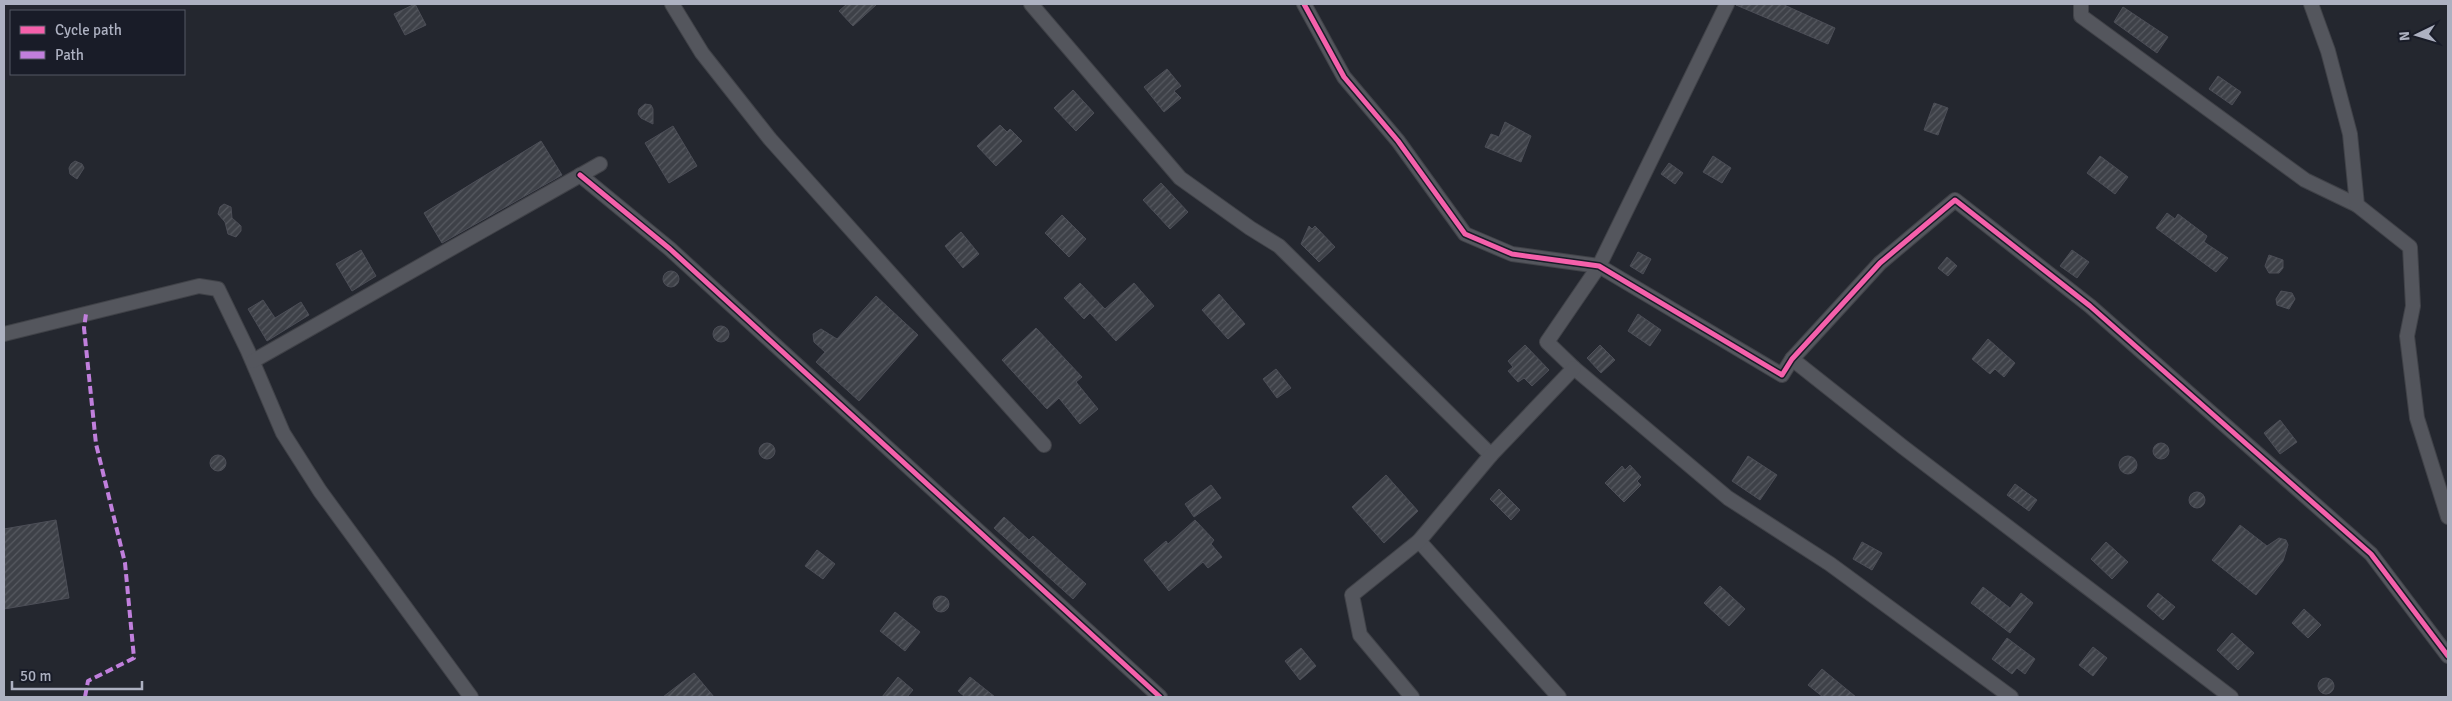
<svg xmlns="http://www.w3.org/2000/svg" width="2452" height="701" viewBox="0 0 2452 701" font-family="Signika,sans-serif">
<defs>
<pattern id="building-hatch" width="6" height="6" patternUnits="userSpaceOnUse" patternTransform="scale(1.25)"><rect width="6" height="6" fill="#3e4148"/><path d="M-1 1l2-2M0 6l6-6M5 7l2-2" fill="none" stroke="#575a61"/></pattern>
</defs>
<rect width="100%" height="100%" fill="#24272f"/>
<!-- building -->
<g fill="url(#building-hatch)" stroke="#4c4e57">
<polygon points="415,4 426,25 405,35 394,14"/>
<polygon points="847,4 877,4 853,26 839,11"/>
<polygon points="1782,4 1835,28 1828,44 1736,5"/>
<polygon points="2123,7 2168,37 2157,53 2114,22"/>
<polygon points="1167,69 1181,86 1174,91 1181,98 1164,112 1144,87"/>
<polygon points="2218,76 2241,92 2232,105 2209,89"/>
<polygon points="1073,90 1094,113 1076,131 1054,108"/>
<polygon points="1934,103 1948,108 1938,135 1924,130"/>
<polygon points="645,104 651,105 653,109 653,124 641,118 638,114 639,109"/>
<polygon points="1505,122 1531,136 1521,162 1485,147 1491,134 1499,137"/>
<polygon points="1000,125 1007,132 1010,129 1022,141 996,166 977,146"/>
<polygon points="673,126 697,166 669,183 645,143"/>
<polygon points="541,141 562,175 442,243 424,213"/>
<polygon points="1713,156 1731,168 1722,183 1703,172"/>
<polygon points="2100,156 2128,177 2115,194 2087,173"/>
<polygon points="75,161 82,164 84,168 77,179 70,174 69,168 71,164"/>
<polygon points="1669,163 1683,173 1675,184 1661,174"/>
<polygon points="1161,183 1188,212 1170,229 1143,200"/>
<polygon points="224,204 231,207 232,218 241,226 241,231 236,237 228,234 225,222 218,214 220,207"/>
<polygon points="2167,213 2175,219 2178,214 2207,236 2204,242 2228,258 2216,272 2156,228"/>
<polygon points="1062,215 1086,239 1069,257 1045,233"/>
<polygon points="1309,226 1312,229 1315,226 1335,247 1319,262 1301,244"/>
<polygon points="961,232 979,254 963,268 945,246"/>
<polygon points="361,250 376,276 352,291 336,264"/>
<polygon points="2072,250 2089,262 2077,278 2060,266"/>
<polygon points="1638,252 1651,259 1643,274 1630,266"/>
<polygon points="2269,255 2283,260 2283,268 2279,273 2269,273 2265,266"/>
<polygon points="1947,257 1957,266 1948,276 1938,268"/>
<circle cx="671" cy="279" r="8"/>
<polygon points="1080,283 1105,309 1134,283 1154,306 1116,341 1090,313 1084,319 1064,298"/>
<polygon points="2281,291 2292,293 2295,299 2289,309 2277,305 2276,299"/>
<polygon points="1219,294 1245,324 1228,339 1202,310"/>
<polygon points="876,296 918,335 859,401 816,362 825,352 814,342 813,334 821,329 837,339"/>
<polygon points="263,300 275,318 301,302 309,315 267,341 248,309"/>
<polygon points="1638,314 1661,330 1650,346 1628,331"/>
<circle cx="721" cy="334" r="8"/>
<polygon points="1036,328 1082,377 1076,382 1098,409 1080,424 1059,398 1047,409 1002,360"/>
<polygon points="1988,339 2015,363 2004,377 1995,369 1990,374 1972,359"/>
<polygon points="1525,345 1549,370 1532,386 1524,378 1518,382 1508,371 1513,367 1508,361"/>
<polygon points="1600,345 1615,360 1601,373 1587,358"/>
<polygon points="1276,369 1291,388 1277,398 1263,379"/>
<polygon points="2280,420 2297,442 2280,454 2264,433"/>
<circle cx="2161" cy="451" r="8"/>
<circle cx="767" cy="451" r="8"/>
<circle cx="218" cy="463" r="8"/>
<polygon points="1748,456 1777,475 1760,500 1732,481"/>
<circle cx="2128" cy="465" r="9"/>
<polygon points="1630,465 1641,477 1637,481 1641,485 1624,502 1605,483 1622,466 1625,470"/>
<polygon points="1386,475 1418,511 1384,543 1352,507"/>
<polygon points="2015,484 2037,500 2029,511 2007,495"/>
<polygon points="1211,485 1221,498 1194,517 1185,504"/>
<polygon points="1499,489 1520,510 1511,520 1490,499"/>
<circle cx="2197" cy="500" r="8"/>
<polygon points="1004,517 1029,540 1033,536 1086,584 1073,599 994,528"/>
<polygon points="56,520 69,598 4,609 4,529"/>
<polygon points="1195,520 1214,540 1211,544 1222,557 1208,568 1203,562 1169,591 1144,560 1166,541 1168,544"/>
<polygon points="2240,525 2267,546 2279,538 2286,540 2288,545 2283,561 2256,595 2212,560"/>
<polygon points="1862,542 1882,553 1872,570 1853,559"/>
<polygon points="2106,542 2128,562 2112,579 2091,559"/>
<polygon points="817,550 835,564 823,579 805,566"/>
<polygon points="1720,586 1745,609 1729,626 1704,603"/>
<polygon points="1983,587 2010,608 2021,593 2033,603 2010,633 1971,603"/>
<polygon points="2158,593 2175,607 2163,620 2147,606"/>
<circle cx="941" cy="604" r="8"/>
<polygon points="2304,609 2321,625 2308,638 2292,623"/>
<polygon points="895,612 920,632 905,651 880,631"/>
<polygon points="2232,633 2254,653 2238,670 2217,650"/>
<polygon points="2007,638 2035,659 2025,674 2017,668 2012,674 1992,659"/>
<polygon points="2093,647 2107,658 2093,676 2079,665"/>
<polygon points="1301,648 1316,666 1300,680 1285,661"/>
<polygon points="1822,669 1856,697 1823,697 1808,685"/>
<polygon points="694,673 714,697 663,697"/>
<polygon points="898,677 913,690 907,697 882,697"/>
<polygon points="970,677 995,697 965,697 958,691"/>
<circle cx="2326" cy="686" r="8"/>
</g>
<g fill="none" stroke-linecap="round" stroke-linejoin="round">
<defs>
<g id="minor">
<polyline points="672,4 702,53 770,139 1044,445"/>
<polyline points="1031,4 1180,178 1250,228 1279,246 1491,455"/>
<polyline points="1304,4 1344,77 1398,141 1465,234 1512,254 1599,266 1782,375 1792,359 1880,263 1955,200 2090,306 2371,554 2448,656"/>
<polyline points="1727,4 1599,266 1547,342 1574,368 1728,498 1830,564 2011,697"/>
<polyline points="2081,4 2081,16 2305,180 2357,205"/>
<polyline points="2311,4 2328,51 2350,134 2357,205 2410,247 2413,306 2407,336 2417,418 2448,517"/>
<polyline points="580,175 670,249 1160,697"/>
<polyline points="4,334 199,286 218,289 248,351 283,433 320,491 471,697"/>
<polyline points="1792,359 1903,447 2231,697"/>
<polyline points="253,361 600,164"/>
<polyline points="1419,541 1559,697"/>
<polyline points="1412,697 1360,635 1352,595 1419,541 1491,455 1574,368"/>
</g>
</defs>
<!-- minor casing -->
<use href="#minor" stroke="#404248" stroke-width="16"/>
<!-- minor -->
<use href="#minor" stroke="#54565d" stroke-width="14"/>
<!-- quiet -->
<polyline stroke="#c07fdc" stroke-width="4" stroke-dasharray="8 4" stroke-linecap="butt" points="85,697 88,681 134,658 125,563 96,444 84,328 86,314"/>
<defs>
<g id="cycleway">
<polyline points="1304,4 1344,77 1398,141 1465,234 1512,254 1599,266 1782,375 1792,359 1880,263 1955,200 2090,306 2371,554 2448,656"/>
<polyline points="580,175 670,249 1160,697"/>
</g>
</defs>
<!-- cycleway casing -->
<use href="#cycleway" stroke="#191c28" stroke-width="8"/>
<!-- cycleway -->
<use href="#cycleway" stroke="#f560ab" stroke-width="5"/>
</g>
<!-- border -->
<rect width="2452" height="701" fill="none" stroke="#adb1c1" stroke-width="10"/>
<!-- legend -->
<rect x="10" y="10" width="175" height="65" fill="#191c28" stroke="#545865"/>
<rect x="20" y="26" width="25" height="8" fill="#f560ab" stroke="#545865"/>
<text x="55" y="35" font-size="15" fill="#adb1c1">Cycle path</text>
<rect x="20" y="51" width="25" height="8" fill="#c07fdc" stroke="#545865"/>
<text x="55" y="60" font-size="15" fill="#adb1c1">Path</text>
<!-- north arrow -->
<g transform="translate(2417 35) rotate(265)" stroke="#191c28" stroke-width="4" paint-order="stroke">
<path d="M0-4L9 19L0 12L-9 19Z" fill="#adb1c1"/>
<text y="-8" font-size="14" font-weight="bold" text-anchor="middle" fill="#adb1c1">N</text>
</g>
<!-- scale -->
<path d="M12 681v8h130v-8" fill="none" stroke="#adb1c1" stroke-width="2.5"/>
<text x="20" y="681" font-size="15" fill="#adb1c1" stroke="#191c28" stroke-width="4" paint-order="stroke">50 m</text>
</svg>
